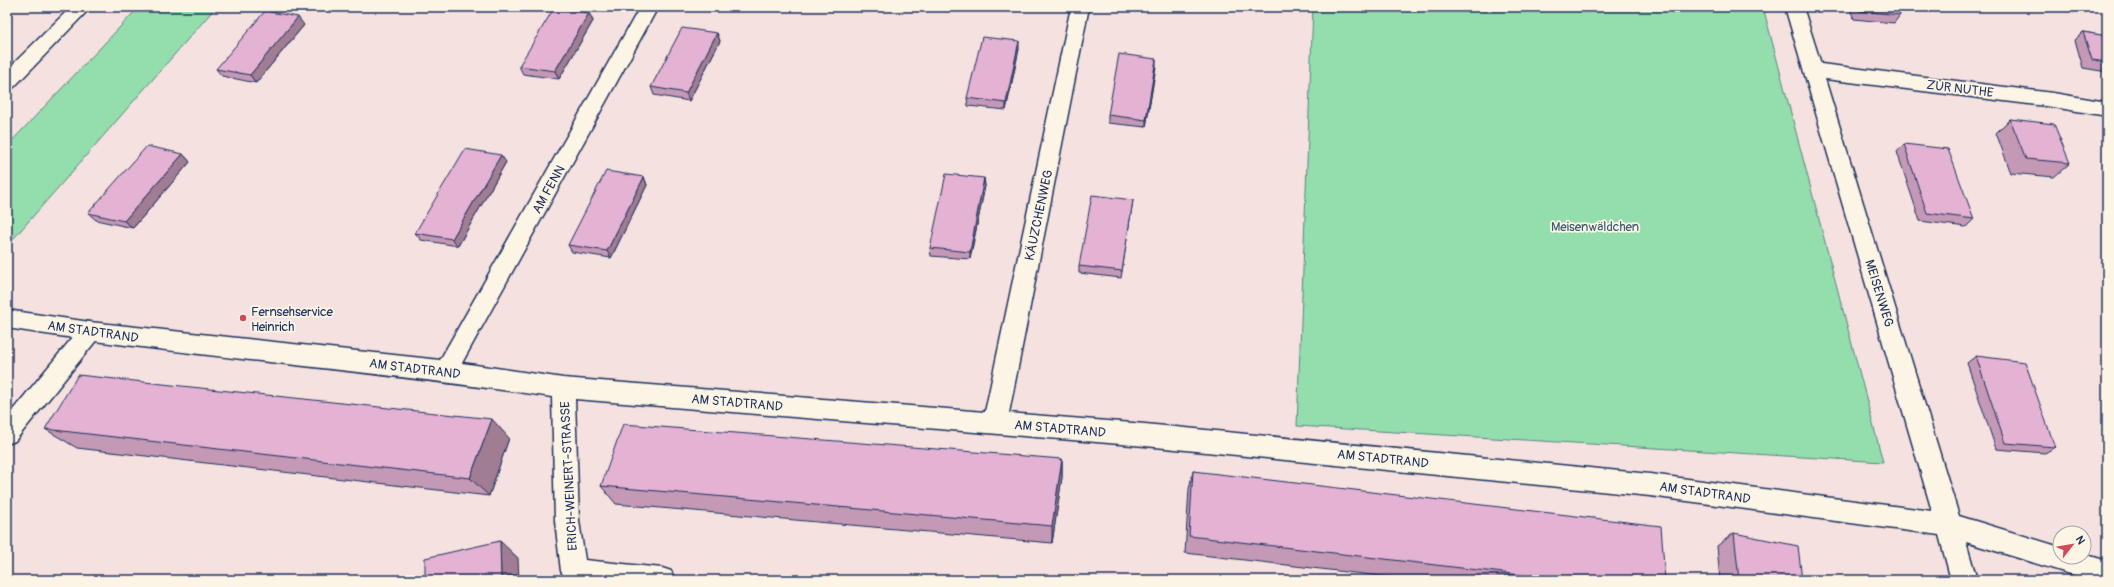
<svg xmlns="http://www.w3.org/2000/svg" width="2114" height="587" viewBox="0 0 2114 587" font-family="Pangolin,sans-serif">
<rect width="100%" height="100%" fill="#f5e1df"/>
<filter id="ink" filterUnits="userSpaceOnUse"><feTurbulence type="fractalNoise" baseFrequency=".025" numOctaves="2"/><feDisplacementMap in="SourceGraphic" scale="8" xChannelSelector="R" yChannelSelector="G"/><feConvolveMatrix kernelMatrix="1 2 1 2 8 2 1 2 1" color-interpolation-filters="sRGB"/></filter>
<g filter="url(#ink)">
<!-- green -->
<g fill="#94ddac" stroke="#588685">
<polygon points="139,7 216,7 7,246 7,146"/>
<polygon points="1313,7 1763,7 1883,462 1297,426"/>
</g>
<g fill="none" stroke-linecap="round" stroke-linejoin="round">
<defs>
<polygon id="lane" points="90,323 98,326 101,332 98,338 15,441 7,444 7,417 82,326"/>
<path id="street" d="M640,7H658L462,363L563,378L985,412L1071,7H1089L1009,413L1145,424L1650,474L1932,511L1785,7H1803L1821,64L2053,93L2107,102V116L2053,107L1825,79L1959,516L2060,547V557H2084V554L2107,561V580H2090L1966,542L1977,580H1951L1939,535L1650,496L1145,446L575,399L579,521L585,560L662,568L671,571L675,580H566L561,571L555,521L552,397C371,370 188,357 7,328V310L90,322L440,360Z"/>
<polygon id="secondary" points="71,7 91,7 14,87 7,89 7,70"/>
</defs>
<!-- lane casing -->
<use href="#lane" stroke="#1b2f5e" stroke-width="3"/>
<!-- street casing -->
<use href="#street" stroke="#1b2f5e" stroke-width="3"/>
<!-- secondary casing -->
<use href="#secondary" stroke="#1b2f5e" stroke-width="3"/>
<!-- lane -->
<use href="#lane" fill="#fcf5e5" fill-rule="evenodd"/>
<!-- street -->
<use href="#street" fill="#fcf5e5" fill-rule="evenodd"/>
<!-- secondary -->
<use href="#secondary" fill="#fcf5e5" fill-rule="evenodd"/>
</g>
<!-- wall -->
<g fill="#c499b5" stroke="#1b2f5e">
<polygon points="1849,7 1897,7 1900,15 1894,23 1854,19"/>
<polygon points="589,13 593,21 559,79 523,74 519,66"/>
<polygon points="304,25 256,83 222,76 216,69"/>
<polygon points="2083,32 2107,36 2107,72 2083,68 2075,40"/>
<polygon points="717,33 720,41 689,101 654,95 651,87"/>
<polygon points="1019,49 1006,110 968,106 967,98"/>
<polygon points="1156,66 1146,127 1108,123 1108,115"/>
<polygon points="2010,119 2070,163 2054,177 2011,173 1996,133"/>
<polygon points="1904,144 1974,219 1966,227 1920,221 1897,152"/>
<polygon points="183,154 190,162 133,228 96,220 88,213"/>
<polygon points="506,162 458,246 421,240 415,233"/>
<polygon points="644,177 647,185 611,258 572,252 568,245"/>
<polygon points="984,178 985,186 970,259 931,256 930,248"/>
<polygon points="1133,200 1121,278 1079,273 1079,266"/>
<polygon points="1976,356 2055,447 2045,453 1996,449 1967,363"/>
<polygon points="45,429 509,438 489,496 77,448"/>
<polygon points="1062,459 1062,477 1052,543 616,504 601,486"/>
<polygon points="1193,471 1665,580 1414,580 1185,553 1189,489"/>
<polygon points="1734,533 1802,580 1720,580 1717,546"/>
</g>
<!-- shaded-wall -->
<g fill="#a07d93" stroke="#1b2f5e">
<polygon points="589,13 593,21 559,79 555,71"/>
<polygon points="298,17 304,25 256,83 250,75"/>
<polygon points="717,33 720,41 689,101 686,93"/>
<polygon points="1019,41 1019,49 1006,110 1006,103"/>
<polygon points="1156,59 1156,66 1146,127 1146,120"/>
<polygon points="183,154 190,162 133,228 124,221"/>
<polygon points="501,155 506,162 458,246 452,239"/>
<polygon points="644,177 647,185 611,258 607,251"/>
<polygon points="984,178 985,186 970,259 970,252"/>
<polygon points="492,419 509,438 489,496 470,478"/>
<polygon points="1062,459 1062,477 1052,543 1052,526"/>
<polygon points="500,541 518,558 519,580 501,580"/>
</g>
<!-- building -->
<g fill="#e4b2d2" stroke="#1b2f5e">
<polygon points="1858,7 1897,7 1900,15 1860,11"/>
<polygon points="554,8 589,13 555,71 519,66"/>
<polygon points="265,11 298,17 250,75 216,69"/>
<polygon points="682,28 717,33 686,93 651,87"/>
<polygon points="2083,32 2107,36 2107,62 2092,60"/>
<polygon points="982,37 1019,41 1006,103 967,98"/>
<polygon points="1119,54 1156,59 1146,120 1108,115"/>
<polygon points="2010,119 2054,124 2070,163 2026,159"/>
<polygon points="1904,144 1948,149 1974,219 1927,213"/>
<polygon points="147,146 183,154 124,221 88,213"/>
<polygon points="465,149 501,155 452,239 415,233"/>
<polygon points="606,171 644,177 607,251 568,245"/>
<polygon points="946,174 984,178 970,252 930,248"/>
<polygon points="1092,195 1133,200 1122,271 1079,266"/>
<polygon points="1976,356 2025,362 2055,447 2005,443"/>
<polygon points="78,375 492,419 470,478 45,429"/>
<polygon points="623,424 1062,459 1052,526 601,486"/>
<polygon points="1193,471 1661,526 1665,580 1563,580 1189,536"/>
<polygon points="1734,533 1798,546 1802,580 1739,580"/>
<polygon points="500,541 501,580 425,580 425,558"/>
</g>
</g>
<!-- markers -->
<circle fill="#d1495b" stroke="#fcf5e5" stroke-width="1.5" cx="243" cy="318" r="4"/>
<g text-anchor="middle" stroke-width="3.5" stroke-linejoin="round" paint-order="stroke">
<!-- street labels -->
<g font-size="13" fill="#1b2f5e" stroke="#fcf5e5">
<text transform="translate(1960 88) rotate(7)" y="5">ZUR NUTHE</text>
<text transform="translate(548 189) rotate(-61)" y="5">AM FENN</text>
<text transform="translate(1038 215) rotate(-78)" y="5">KÄUZCHENWEG</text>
<text transform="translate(1880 293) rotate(73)" y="5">MEISENWEG</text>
<text transform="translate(93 331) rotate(8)" y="5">AM STADTRAND</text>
<text transform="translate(415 368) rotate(7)" y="5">AM STADTRAND</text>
<text transform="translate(737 402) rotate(5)" y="5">AM STADTRAND</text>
<text transform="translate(1060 428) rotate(5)" y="5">AM STADTRAND</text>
<text transform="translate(1383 458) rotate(6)" y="5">AM STADTRAND</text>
<text transform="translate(568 476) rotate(-93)" y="5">ERICH-WEINERT-STRASSE</text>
<text transform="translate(1705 492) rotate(8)" y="5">AM STADTRAND</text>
</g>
<!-- park labels -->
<g font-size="13" fill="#395a72" stroke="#fcf5e5">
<text x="1595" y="231">Meisenwäldchen</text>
</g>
<!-- poi labels -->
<g font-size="13" fill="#1b2f5e" stroke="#fcf5e5" text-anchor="start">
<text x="251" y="316">Fernsehservice<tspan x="251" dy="15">Heinrich</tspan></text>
</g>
</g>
<!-- margin -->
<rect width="2114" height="587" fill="none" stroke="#fcf5e5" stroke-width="24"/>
<rect x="12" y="12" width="2090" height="563" fill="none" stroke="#1b2f5e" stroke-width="1.5" filter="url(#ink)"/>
<!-- north arrow -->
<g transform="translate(2072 545) rotate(59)"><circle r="19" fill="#fcf5e5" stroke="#a2a6af"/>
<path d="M0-3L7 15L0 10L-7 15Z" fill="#d1495b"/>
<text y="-6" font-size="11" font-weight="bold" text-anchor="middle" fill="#1b2f5e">N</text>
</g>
</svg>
